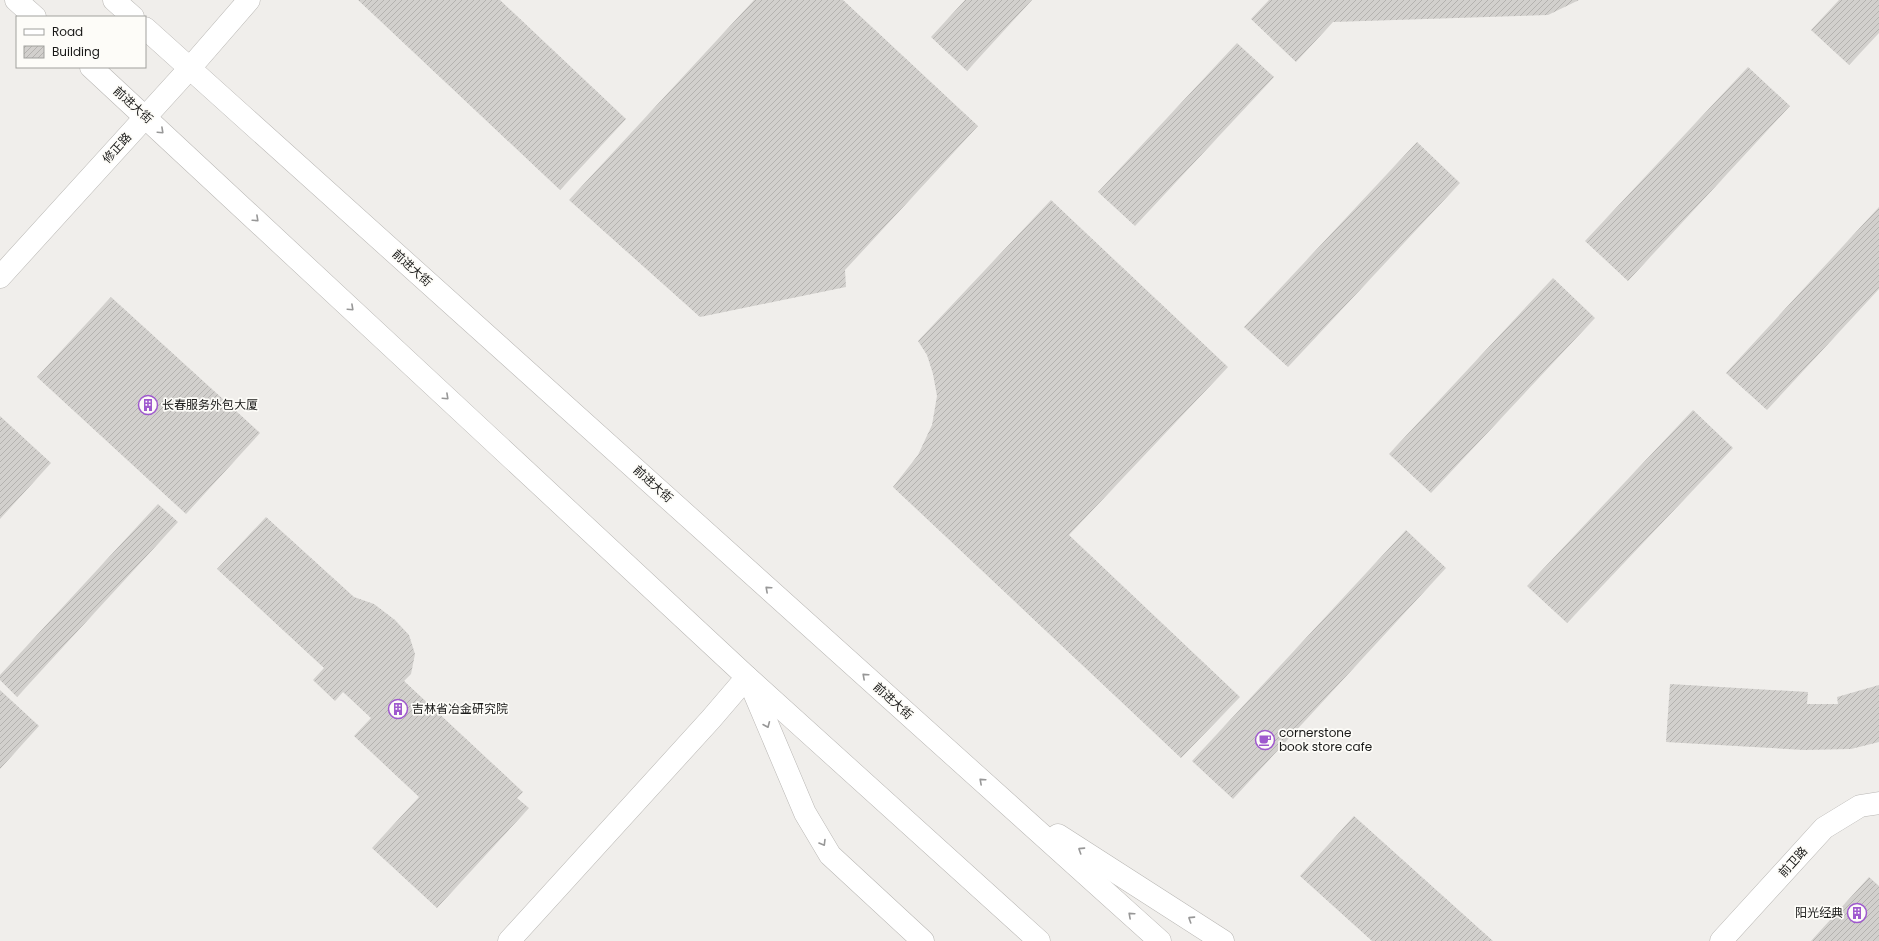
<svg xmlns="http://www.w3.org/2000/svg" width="1879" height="941" viewBox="0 0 1879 941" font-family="Poppins,'Noto Sans SC',sans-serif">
<defs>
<pattern id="building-hatch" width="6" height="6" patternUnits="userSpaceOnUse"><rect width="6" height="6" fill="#d2d0cd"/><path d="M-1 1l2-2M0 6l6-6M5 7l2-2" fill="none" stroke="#b4b2af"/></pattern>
</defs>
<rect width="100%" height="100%" fill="#f0eeeb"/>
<!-- building -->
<g fill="url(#building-hatch)">
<polygon points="358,0 500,0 626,119 560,190"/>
<polygon points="754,0 843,0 978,126 845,270 846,287 700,317 569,200"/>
<polygon points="965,0 1032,0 967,71 931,37"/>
<polygon points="1269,0 1579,0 1548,15 1333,22 1296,62 1251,19"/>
<polygon points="1839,0 1879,0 1879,33 1849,65 1811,30"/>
<polygon points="1237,43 1274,77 1135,226 1098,192"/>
<polygon points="1748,67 1790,106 1628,281 1585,241"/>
<polygon points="1417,142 1460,183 1288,367 1244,327"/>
<polygon points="1051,200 1228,367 1069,535 1240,697 1181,758 893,487 918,455 932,425 937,396 933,374 927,355 918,341"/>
<polygon points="1879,207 1879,289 1767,410 1726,373"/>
<polygon points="1553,278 1595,318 1431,493 1389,454"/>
<polygon points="111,297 260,433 186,514 37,377"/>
<polygon points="1693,410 1733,448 1567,623 1527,586"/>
<polygon points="0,416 51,463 0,519"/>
<polygon points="158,504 178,522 17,697 0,680 0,675"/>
<polygon points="266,517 354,597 374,604 395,620 409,635 415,654 411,674 404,681 523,792 517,798 529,808 437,908 372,848 419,797 354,736 371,718 343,692 335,701 313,680 324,668 217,569"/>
<polygon points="1406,530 1446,568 1233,799 1192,761"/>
<polygon points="1670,684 1808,692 1807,704 1838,704 1837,697 1879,685 1879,742 1851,749 1804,750 1666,742"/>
<polygon points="0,690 39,726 0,769"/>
<polygon points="1354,816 1493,941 1372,941 1300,876"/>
<polygon points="1869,877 1879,886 1879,941 1811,941"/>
</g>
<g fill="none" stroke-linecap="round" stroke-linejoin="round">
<defs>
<g id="minor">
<polyline points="0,277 190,68 249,0"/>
<polyline points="509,941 711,719 747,677"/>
<polyline points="1721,941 1824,828 1860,806 1879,803"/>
</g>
<g id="major">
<polyline points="16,0 35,17"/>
<polyline points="114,0 133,17"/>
<polyline points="145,28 1160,941"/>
<polyline points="91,67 747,677 1039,941"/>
<polyline points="750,683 805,813 830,855 923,941"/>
<polyline points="1058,835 1223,941"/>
</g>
</defs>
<!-- minor casing -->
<use href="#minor" stroke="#b9b7b4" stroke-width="23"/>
<!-- major casing -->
<use href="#major" stroke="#b9b7b4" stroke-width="23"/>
<!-- minor -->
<use href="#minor" stroke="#fff" stroke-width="22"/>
<!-- major -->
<use href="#major" stroke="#fff" stroke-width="22"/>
</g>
<!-- one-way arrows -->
<defs><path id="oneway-chevron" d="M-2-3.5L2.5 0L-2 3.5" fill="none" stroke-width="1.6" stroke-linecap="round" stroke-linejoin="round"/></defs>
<g stroke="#979797">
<use href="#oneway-chevron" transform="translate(161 131) rotate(43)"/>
<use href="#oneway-chevron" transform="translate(256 219) rotate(43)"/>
<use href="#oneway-chevron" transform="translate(351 308) rotate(43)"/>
<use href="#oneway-chevron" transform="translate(446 397) rotate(43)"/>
<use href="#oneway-chevron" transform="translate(768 589) rotate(-138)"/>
<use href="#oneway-chevron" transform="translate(865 676) rotate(-138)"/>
<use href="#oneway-chevron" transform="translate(767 725) rotate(67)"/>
<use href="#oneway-chevron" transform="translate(982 781) rotate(-138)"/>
<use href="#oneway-chevron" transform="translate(823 843) rotate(59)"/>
<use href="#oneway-chevron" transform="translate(1081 850) rotate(-147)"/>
<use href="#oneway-chevron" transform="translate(1131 915) rotate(-138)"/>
<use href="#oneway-chevron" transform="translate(1191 919) rotate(-147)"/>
</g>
<!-- icons -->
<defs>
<symbol id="building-ring" viewBox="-11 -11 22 22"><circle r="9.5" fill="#fdfcf8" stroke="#9f59ce" stroke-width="1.5"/><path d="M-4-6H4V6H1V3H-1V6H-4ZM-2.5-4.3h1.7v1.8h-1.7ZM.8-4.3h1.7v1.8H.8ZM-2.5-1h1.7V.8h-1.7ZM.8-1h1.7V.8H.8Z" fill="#9f59ce"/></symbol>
<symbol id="cafe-ring" viewBox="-11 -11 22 22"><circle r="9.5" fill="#fdfcf8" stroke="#9f59ce" stroke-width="1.5"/><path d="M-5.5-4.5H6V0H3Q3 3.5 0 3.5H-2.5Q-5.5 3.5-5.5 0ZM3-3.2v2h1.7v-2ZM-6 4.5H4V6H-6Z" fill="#9f59ce"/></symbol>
</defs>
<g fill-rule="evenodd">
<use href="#building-ring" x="137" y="394" width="22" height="22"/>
<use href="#building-ring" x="387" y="698" width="22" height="22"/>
<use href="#cafe-ring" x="1254" y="729" width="22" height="22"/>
<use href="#building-ring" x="1846" y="902" width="22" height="22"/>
</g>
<g text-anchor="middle" stroke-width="3.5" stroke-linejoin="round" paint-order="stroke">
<!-- street labels -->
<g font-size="12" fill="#181817" stroke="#fdfcf8">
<text transform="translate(133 105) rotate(42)" y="4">前进大街</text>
<text transform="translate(117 148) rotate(-48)" y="4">修正路</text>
<text transform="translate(412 268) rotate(42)" y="4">前进大街</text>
<text transform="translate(653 484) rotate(42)" y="4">前进大街</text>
<text transform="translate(893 701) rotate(42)" y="4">前进大街</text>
<text transform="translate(1793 862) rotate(-48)" y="4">前卫路</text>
</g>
<!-- poi labels -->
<g font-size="12" fill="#181817" stroke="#fdfcf8" text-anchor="start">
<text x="162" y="409">长春服务外包大厦</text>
<text x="412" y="713">吉林省冶金研究院</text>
<text x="1279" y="737">cornerstone<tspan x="1279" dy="14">book store cafe</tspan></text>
<text x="1843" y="917" text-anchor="end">阳光经典</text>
</g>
</g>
<!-- legend -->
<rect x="16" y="16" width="130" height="52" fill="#fdfcf8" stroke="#a1a19e"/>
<rect x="24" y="29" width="20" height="6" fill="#ffffff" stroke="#a1a19e"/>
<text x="52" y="36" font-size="12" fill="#181817">Road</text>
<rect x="24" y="46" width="20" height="12" fill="url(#building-hatch)" stroke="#a1a19e"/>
<text x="52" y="56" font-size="12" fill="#181817">Building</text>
</svg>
